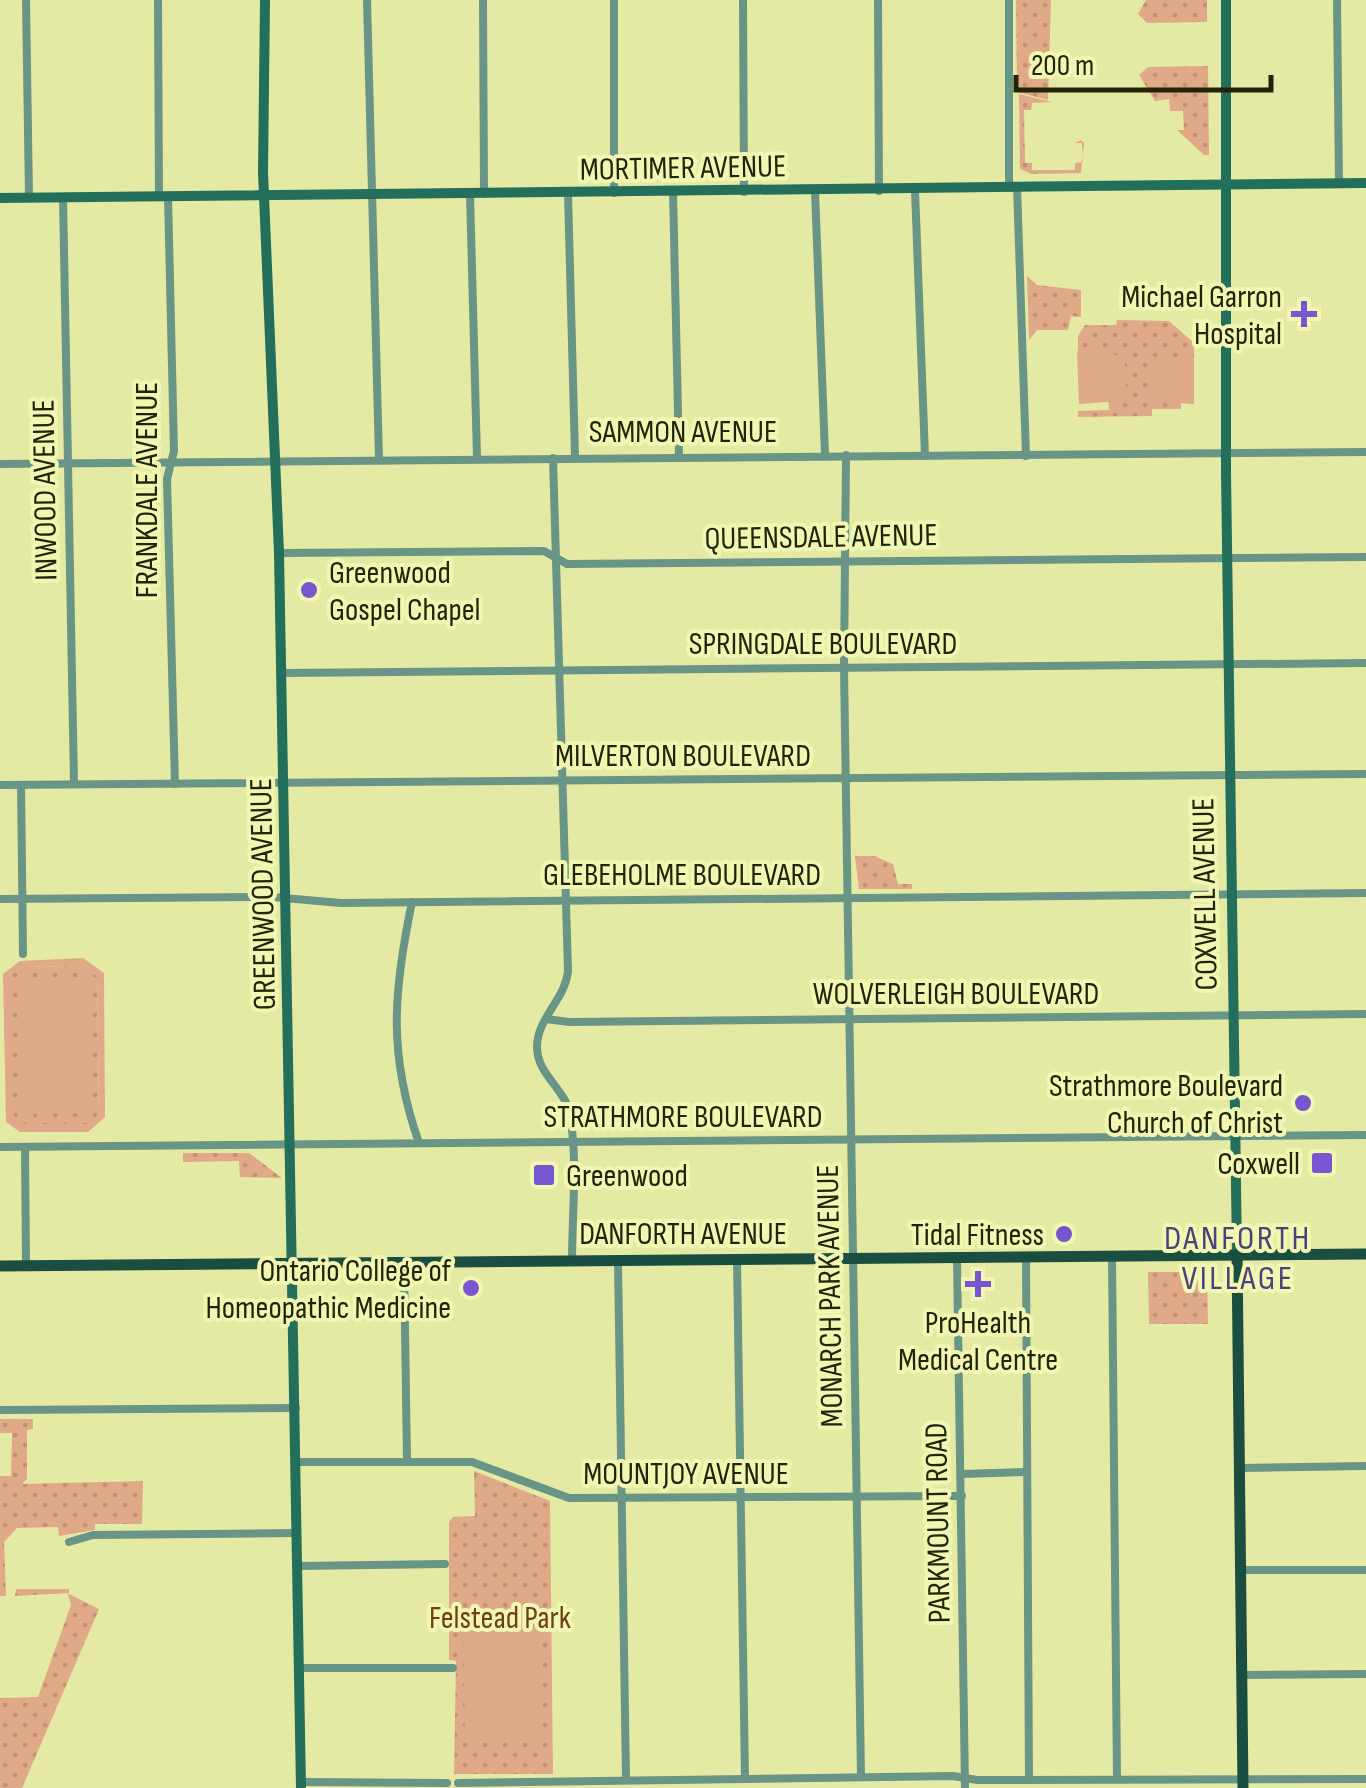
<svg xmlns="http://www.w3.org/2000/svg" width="1366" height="1788" viewBox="0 0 1366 1788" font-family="'Sofia Sans Condensed',sans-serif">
<defs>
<pattern id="grass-dots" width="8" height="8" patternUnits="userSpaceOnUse" patternTransform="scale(2.5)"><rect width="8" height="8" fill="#e0a987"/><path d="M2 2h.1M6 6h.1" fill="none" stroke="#c09173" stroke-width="1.8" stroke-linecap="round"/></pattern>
</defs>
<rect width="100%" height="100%" fill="#e4eaa3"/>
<!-- grass -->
<g fill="url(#grass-dots)">
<polygon points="1016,0 1051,0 1048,100 1017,92"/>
<polygon points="1146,0 1207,0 1207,22 1147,23 1138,14"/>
<polygon points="1208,66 1209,155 1204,155 1177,130 1184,130 1183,111 1170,111 1169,99 1155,101 1139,75 1148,67"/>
<polygon points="1019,94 1052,102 1032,103 1031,110 1024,110 1025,163 1032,163 1032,170 1075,170 1075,163 1083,162 1082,143 1075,143 1081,140 1084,143 1081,173 1031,174 1020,169"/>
<polygon points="1027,276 1037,285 1081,290 1081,317 1071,316 1068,330 1037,330 1029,340"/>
<polygon points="1117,320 1169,321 1194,343 1194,392 1181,399 1181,409 1152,409 1152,416 1078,417 1078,411 1109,410 1106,372 1078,373 1078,336 1085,325 1116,325"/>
<polygon points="855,856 874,856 893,864 898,884 912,884 912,889 859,889"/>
<polygon points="82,966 97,976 99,1115 91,1124 20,1124 10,1110 10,975 21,967"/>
<polygon points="183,1153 249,1153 282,1178 240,1177 239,1161 183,1162"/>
<polygon points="1148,1272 1207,1272 1208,1324 1149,1324"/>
<polygon points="0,1419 33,1419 33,1429 27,1430 27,1479 22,1484 143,1481 142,1524 95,1524 95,1530 59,1536 58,1527 17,1528 4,1542 6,1596 0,1596 0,1476 11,1476 12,1433 0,1433"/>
<polygon points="474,1471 550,1501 553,1774 454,1774 456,1661 449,1660 449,1522 453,1517 475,1516"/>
<polygon points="16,1589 69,1589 69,1594 99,1609 22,1788 0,1788 0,1698 38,1697 71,1605 68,1593 15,1596"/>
</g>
<!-- pitch -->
<g fill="#e0a987" fill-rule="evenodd">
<polygon points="1077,351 1105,351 1122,357 1129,374 1121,401 1079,404"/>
<path d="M1168,358L1194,359V404L1148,401C1147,382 1150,367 1168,358Z"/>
<path d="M83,958L104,973L105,1117L88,1132H20L6,1122L3,974L20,961ZM82,966L97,976L99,1115L91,1124H20L10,1110V975L21,967Z"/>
<polygon points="89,978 91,1113 19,1114 17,979"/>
<polygon points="537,1616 540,1737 465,1738 463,1617"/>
</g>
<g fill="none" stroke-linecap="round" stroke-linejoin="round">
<!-- street -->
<g stroke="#699587" stroke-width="8">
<polyline points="26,0 29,197"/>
<polyline points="158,0 159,196"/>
<polyline points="367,0 379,459"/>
<polyline points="483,0 484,194"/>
<polyline points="614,0 614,193"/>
<polyline points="743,0 744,192"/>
<polyline points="878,0 879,191"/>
<polyline points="1009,0 1009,187"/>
<polyline points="1337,0 1339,183"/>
<polyline points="1017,186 1026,456"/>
<polyline points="915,190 925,456"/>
<polyline points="815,191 825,455"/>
<polyline points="673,192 679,456"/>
<polyline points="568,193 575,456"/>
<polyline points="470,194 477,458"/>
<polyline points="168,196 174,451 167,479 175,784"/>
<polyline points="63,197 74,784"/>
<polyline points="846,455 844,667 861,1777"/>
<path d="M553,458L568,971C565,1000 537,1018 537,1047C537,1075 566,1089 570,1115C578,1161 572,1214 572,1261"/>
<polyline points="0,464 1366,452"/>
<polyline points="279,553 544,551 567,564 1366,557"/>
<polyline points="281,673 1366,663"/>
<polyline points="0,785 1366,774"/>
<polyline points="21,785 23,954"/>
<polyline points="0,899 272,897 341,903 1366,893"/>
<path d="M412,902C393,993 388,1054 419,1143"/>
<polyline points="546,1019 569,1022 1366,1014"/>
<polyline points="0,1147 1366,1135"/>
<polyline points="25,1147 26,1265"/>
<polyline points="1112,1256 1117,1779"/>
<polyline points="1026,1257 1029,1780"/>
<polyline points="957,1258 965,1788"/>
<polyline points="737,1260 745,1778"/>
<polyline points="618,1261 626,1779"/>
<polyline points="404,1262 407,1461"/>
<polyline points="0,1410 296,1408"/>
<polyline points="296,1462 472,1462 569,1498 962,1496"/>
<polyline points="1239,1468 1366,1466"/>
<polyline points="961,1474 1026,1472"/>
<polyline points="69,1542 93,1535 297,1533"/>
<polyline points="298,1566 445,1564"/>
<polyline points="1241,1570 1366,1570"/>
<polyline points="300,1668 453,1668"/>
<polyline points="1242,1675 1366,1674"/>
<polyline points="300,1782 447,1783"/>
<polyline points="458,1783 953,1776 977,1780 1366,1779"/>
</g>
<!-- secondary -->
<g stroke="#236f5b" stroke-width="10">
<polyline points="265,0 263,172 279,553 301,1788"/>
<polyline points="1226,0 1226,473 1237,1255"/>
<polyline points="0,198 1366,183"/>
</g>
<!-- primary -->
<g stroke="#1a4e40" stroke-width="11">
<polyline points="1237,1255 1243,1788"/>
<polyline points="0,1266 1366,1254"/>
</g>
</g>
<!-- markers -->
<g fill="#7856d0" stroke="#f1f7b0" stroke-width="4">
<path d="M1299 299h10v10h10v10h-10v10h-10v-10h-10v-10h10z"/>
<circle cx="309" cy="590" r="10"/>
<circle cx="1303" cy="1103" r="10"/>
<rect x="1310" y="1151" width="24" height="24" rx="5"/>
<rect x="532" y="1163" width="24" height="24" rx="5"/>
<circle cx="1064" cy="1234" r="10"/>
<path d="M973 1269h10v10h10v10h-10v10h-10v-10h-10v-10h10z"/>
<circle cx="471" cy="1288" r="10"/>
</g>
<g text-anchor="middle" stroke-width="8" stroke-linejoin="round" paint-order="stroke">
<!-- street labels -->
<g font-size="32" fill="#222407" stroke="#f1f7b0">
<text transform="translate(683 167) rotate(-1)" y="11">MORTIMER AVENUE</text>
<text x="683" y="442">SAMMON AVENUE</text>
<text transform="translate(44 490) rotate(-91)" y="11">INWOOD AVENUE</text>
<text transform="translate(146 490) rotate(-90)" y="11">FRANKDALE AVENUE</text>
<text transform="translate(821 536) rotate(-1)" y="11">QUEENSDALE AVENUE</text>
<text x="823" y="654">SPRINGDALE BOULEVARD</text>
<text x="683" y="766">MILVERTON BOULEVARD</text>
<text x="682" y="885">GLEBEHOLME BOULEVARD</text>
<text transform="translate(262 894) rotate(-91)" y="11">GREENWOOD AVENUE</text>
<text transform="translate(1204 894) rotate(-91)" y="11">COXWELL AVENUE</text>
<text x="956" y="1004">WOLVERLEIGH BOULEVARD</text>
<text x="683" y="1127">STRATHMORE BOULEVARD</text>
<text x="683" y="1244">DANFORTH AVENUE</text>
<text transform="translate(829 1296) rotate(-91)" y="11">MONARCH PARK AVENUE</text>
<text x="686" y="1484">MOUNTJOY AVENUE</text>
<text transform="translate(937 1523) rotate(-91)" y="11">PARKMOUNT ROAD</text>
</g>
<!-- poi labels -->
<g font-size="32" fill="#222407" stroke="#f1f7b0" text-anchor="end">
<text x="1282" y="307">Michael Garron<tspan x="1282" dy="37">Hospital</tspan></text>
<text x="329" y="583" text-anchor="start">Greenwood<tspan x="329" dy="37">Gospel Chapel</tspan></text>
<text x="1283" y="1096">Strathmore Boulevard<tspan x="1283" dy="37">Church of Christ</tspan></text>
<text x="1300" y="1174">Coxwell</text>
<text x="566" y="1186" text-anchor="start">Greenwood</text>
<text x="1044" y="1245">Tidal Fitness</text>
<text x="451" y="1281">Ontario College of<tspan x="451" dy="37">Homeopathic Medicine</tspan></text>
<text x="978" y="1333" text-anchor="middle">ProHealth<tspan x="978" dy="37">Medical Centre</tspan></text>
</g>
<!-- park labels -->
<g font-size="32" fill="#713c18" stroke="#f1f7b0">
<text x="500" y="1628">Felstead Park</text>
</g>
<!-- neighbourhood labels -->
<g font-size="35" letter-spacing="2.5" fill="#4e407d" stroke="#f1f7b0">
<text x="1238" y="1249">DANFORTH<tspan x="1238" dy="40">VILLAGE</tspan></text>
</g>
</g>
<!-- scale -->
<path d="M1016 75v15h255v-15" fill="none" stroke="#222407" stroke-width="5"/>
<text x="1031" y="75" font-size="30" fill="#222407" stroke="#f1f7b0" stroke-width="8" paint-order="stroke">200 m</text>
</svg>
